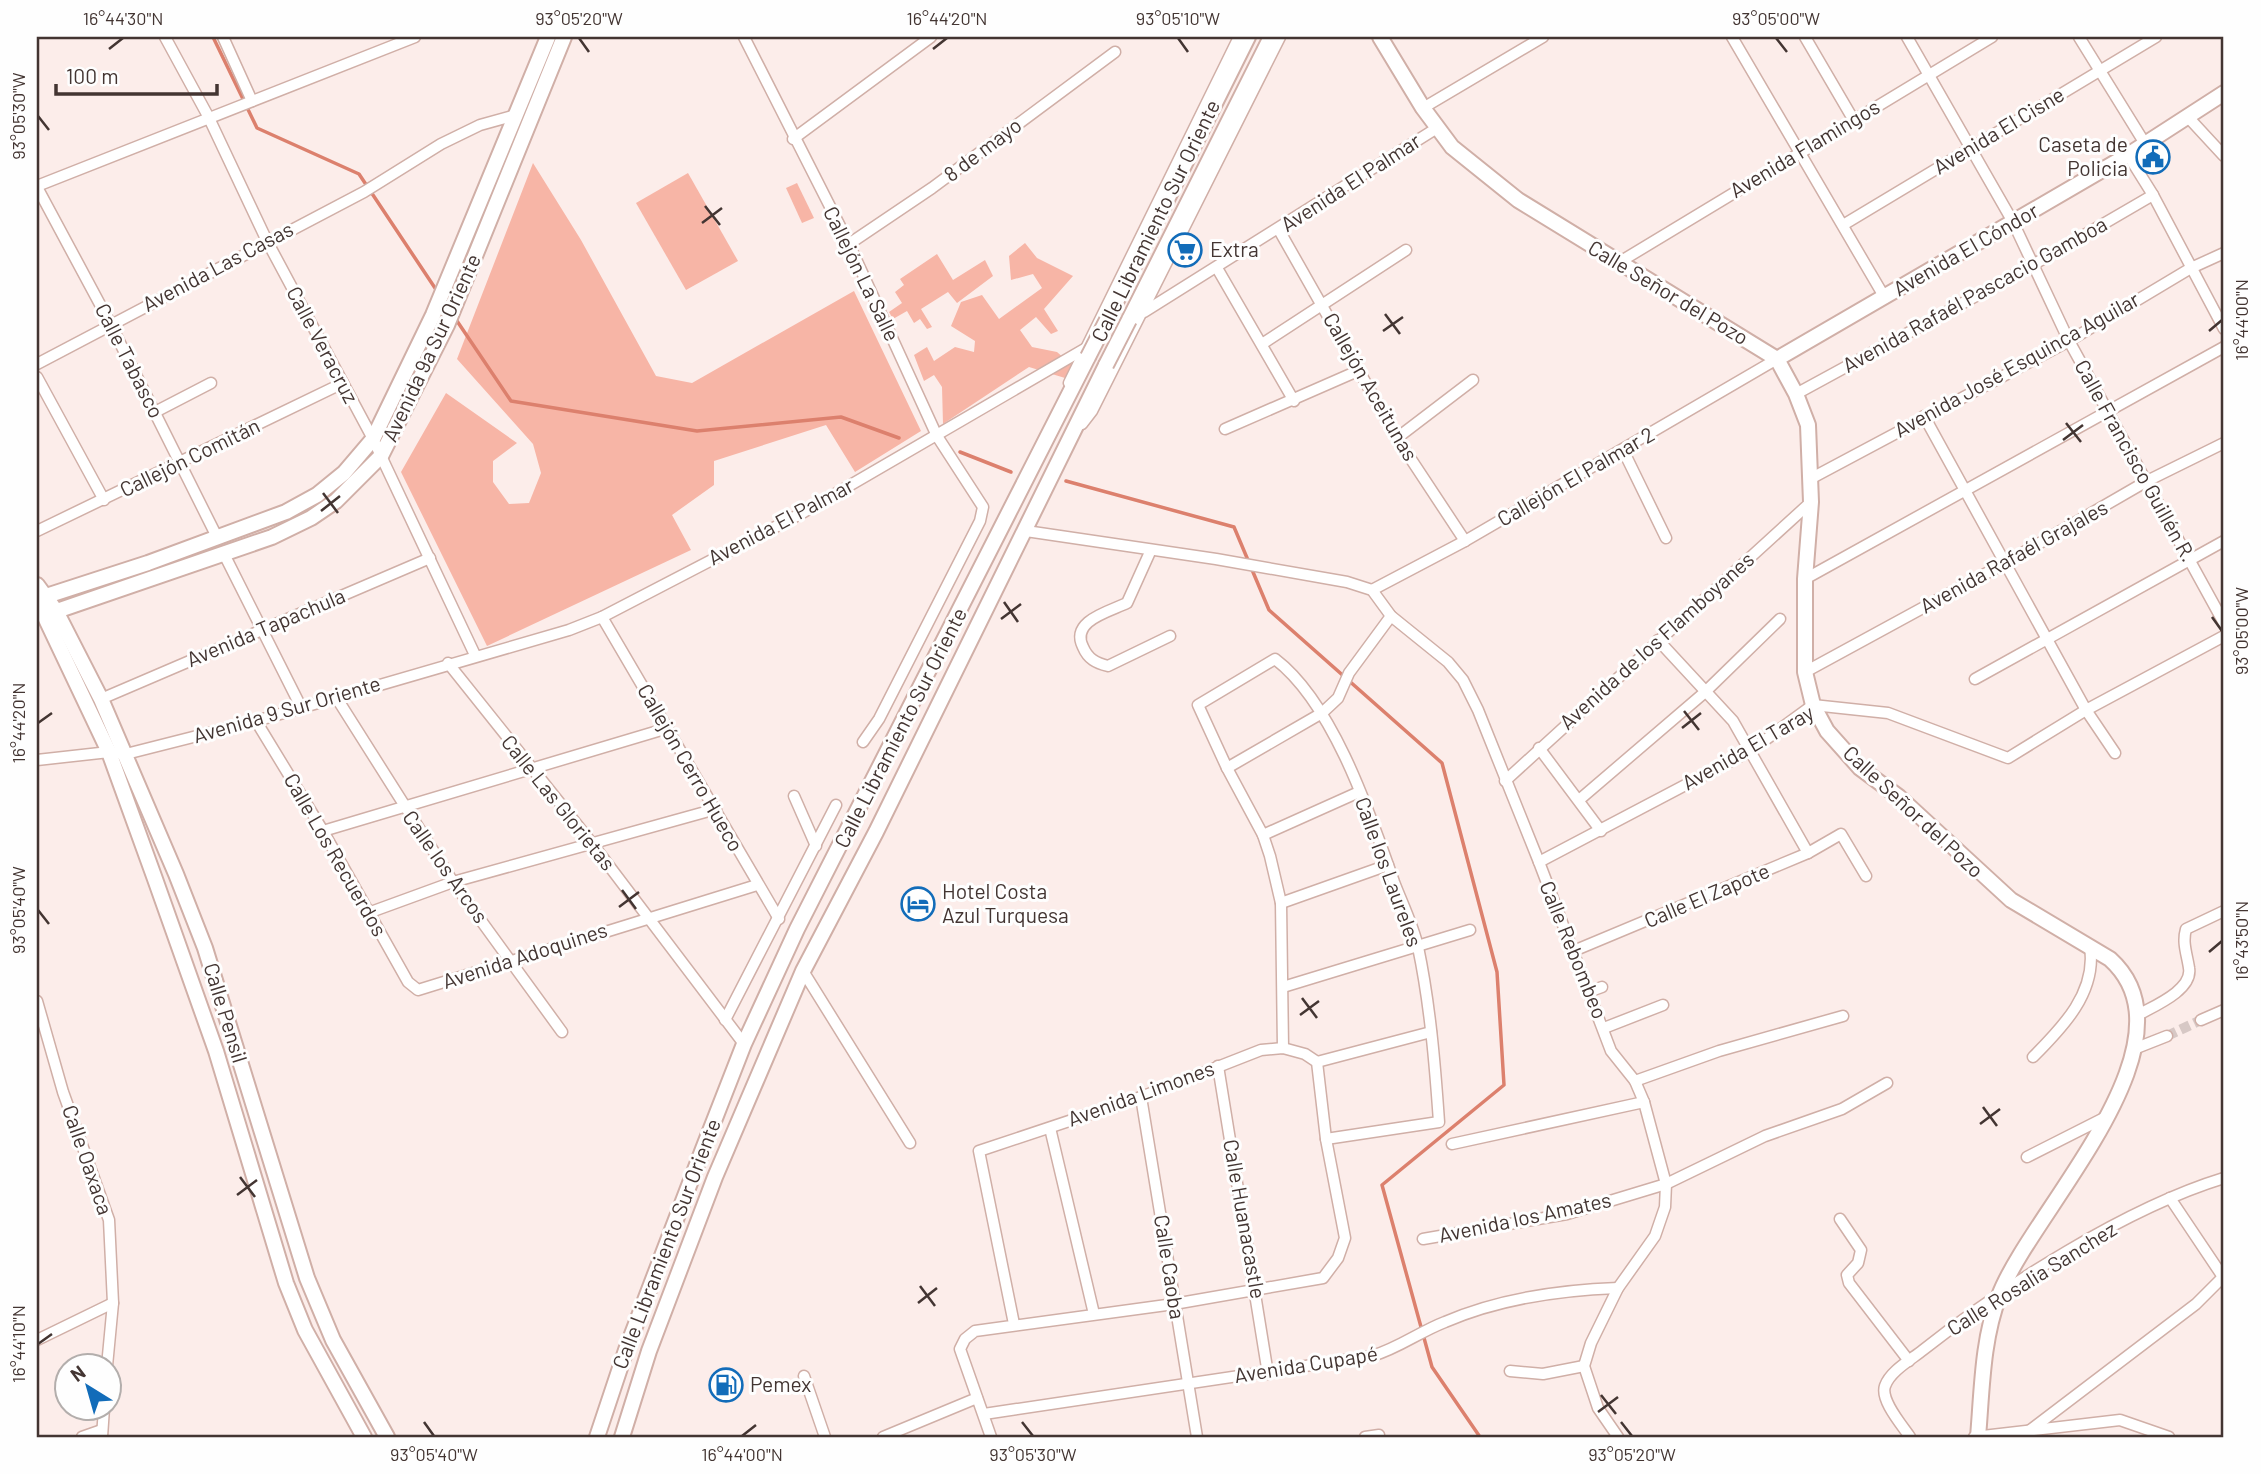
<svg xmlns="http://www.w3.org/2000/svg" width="2261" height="1474" viewBox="0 0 2261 1474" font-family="Barlow,sans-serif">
<rect width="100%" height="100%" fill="#fcedea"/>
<!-- green -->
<g fill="#f7b5a6">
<polygon points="533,163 581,240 656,376 692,383 854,291 921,431 855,472 826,425 714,461 714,485 672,515 691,550 487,646 401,472 446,393 517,443 493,461 493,482 509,504 529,503 541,473 533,444 457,359"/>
<polygon points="688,173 738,261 686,290 636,203"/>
<polygon points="797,183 814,218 802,223 786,188"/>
<polygon points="1025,243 1037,258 1073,276 1044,309 1058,331 1051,334 1036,317 1020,330 1032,347 1057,352 1073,366 1065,378 1029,367 943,424 942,387 934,375 924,381 914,355 927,347 934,361 955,347 974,352 975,341 951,326 961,302 982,295 999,319 1042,288 1033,274 1011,280 1009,256"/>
<polygon points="937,254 953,280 985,260 993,276 957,303 948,292 921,309 932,327 927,329 920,319 914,323 907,311 893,319 889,312 902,303 895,292 904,285 900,279"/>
</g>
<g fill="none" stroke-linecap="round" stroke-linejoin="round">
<!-- stream -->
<g stroke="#dc806d" stroke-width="3.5">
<polyline points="213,37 257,128 359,174 437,291"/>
<polyline points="455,318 511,401 697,431 841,417 899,438"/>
<polyline points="960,452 1011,472"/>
<polyline points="1066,481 1234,527 1269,610 1442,763 1497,972 1504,1085 1382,1185 1432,1367 1480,1437"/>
</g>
<!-- street-tunnel -->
<polyline stroke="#d7c8c5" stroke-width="10" stroke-dasharray="10 5" stroke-linecap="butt" points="2167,1036 2201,1020"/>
<defs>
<g id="street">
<polyline points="165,37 208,116 267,241 373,439 475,655"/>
<polyline points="223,37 252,101"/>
<polyline points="744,37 849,244 937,436 983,507 980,521 879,719 863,742"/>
<polyline points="1732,37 1885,298"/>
<polyline points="1805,37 1853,119"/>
<polyline points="1907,37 2013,222 2069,341 2224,623"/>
<polyline points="2079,37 2144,142"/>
<polyline points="1423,108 1543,37"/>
<polyline points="2187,116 2224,156"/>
<polyline points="793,139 931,37"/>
<polyline points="2128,155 2153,195 2224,329"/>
<polyline points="37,186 415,37"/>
<polyline points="37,187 110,323 217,537"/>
<polyline points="1843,225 2156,37"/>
<polyline points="1279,230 1397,438 1465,541"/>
<polyline points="849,244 932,188 1115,52"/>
<polyline points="1618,263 1992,37"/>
<polyline points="1217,268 1294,401"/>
<polyline points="1144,312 1437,128"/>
<polyline points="1262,344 1406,250"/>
<polyline points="37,364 364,192 441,144 480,125 516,115"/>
<polyline points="37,377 104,500"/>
<polyline points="1069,383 1239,37"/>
<polyline points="1796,394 2031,266 2153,195"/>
<polyline points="155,412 211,383"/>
<polyline points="1924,416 2086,710 2115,753"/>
<polyline points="1082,424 1092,411 1280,37"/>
<polyline points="1225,429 1360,370"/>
<polyline points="1397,438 1473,380"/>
<polyline points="1623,450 1666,538"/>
<polyline points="1810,479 2069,341 2191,268 2224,253"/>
<polyline points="37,531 343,383"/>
<polyline points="1026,531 1216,559 1347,582 1372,590 1391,616 1448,662 1463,680 1478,710 1539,862 1611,1051 1635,1081 1644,1102 1666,1184 1665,1207 1655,1236 1618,1288 1591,1343 1584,1366 1598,1408 1618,1437"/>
<path d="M1150,552L1127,603C1108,612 1070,621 1083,647C1088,659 1096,663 1108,666L1170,636"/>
<polyline points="224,554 301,707"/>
<polyline points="1805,579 2224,347"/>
<polyline points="1372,590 1465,541 1777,359"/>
<polyline points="602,617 779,919"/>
<polyline points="1658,640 1733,721 1808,853"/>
<polyline points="448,663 591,842 744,1044"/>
<polyline points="1805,672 2007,562 2147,481 2224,443"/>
<polyline points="1975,679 2224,541"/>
<polyline points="336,697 453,882 562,1032"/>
<polyline points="101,699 430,558"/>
<polyline points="256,721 323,831 408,982 418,990 757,885"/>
<polyline points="1539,748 1601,831"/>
<polyline points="37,760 109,752 126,754 256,721 569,630 602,617 804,512 1093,344"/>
<polyline points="1227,768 1322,713 1338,698 1349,673 1391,616"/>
<polyline points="1505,781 1811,502"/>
<polyline points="794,796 816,846"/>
<polyline points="1579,800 1704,693 1780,619"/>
<polyline points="323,831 668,728"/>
<polyline points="1263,835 1359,792"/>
<polyline points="1539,862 1750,751 1813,705 1888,713 2008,758 2086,710 2224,636"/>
<polyline points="1281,903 1388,865"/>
<polyline points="368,913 453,882 716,809"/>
<polyline points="1571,952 1808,853 1841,834 1866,876"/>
<polyline points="803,971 910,1143"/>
<polyline points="1283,987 1470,930"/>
<polyline points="1588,992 1602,987"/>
<polyline points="37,1001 63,1092 109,1220 113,1303 107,1366"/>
<path d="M2138,1015C2154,1006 2193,990 2189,968C2187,954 2182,943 2186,929L2224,911"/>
<polyline points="725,1020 836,805"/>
<polyline points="2201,1020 2224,1010"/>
<polyline points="1604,1028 1663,1005"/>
<path d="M1283,1048L1281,903L1270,856L1263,835L1227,768L1198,705L1275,659C1333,703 1370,814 1394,882C1402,903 1413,925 1418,947C1430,1004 1435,1064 1439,1122L1326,1139"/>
<polyline points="2134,1049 2167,1036"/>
<path d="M2033,1057C2063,1027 2097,992 2090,947"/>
<polyline points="1317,1062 1431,1032"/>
<polyline points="1218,1066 1268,1374"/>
<polyline points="1635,1081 1719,1051 1843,1016"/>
<polyline points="1141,1097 1197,1437"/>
<polyline points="1050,1128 1094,1314"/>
<polyline points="1452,1144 1644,1102"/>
<polyline points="2027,1157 2108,1116"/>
<polyline points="2170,1198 2223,1277"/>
<polyline points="1840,1219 1861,1250 1858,1263 1847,1275 1849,1283 1909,1361"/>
<polyline points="1423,1239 1567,1214 1666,1184 1765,1136 1842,1109 1887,1083"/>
<polyline points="37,1340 113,1303"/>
<polyline points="1510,1371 1543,1374 1584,1366"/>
<polyline points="804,1376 825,1437"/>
<path d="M984,1414L1372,1356C1399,1348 1419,1332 1445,1322C1498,1299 1561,1290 1618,1288"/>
<polyline points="2029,1431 2196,1304 2224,1276"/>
<polyline points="82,1437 102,1430"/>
<polyline points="102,1437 104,1408"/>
<polyline points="883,1437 977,1398"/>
<polyline points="991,1437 960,1349 965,1339 975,1331 1174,1304 1323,1278 1338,1258 1345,1238 1326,1139 1317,1062 1305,1054 1283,1048 1261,1050 1141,1097 979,1151 1014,1324"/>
<polyline points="1365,1437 1379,1435"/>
<path d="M1910,1437C1902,1425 1880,1400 1885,1386C1890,1371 1912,1359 1923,1350C2004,1286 2126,1208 2224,1178"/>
<polyline points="1974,1437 2120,1420 2169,1437"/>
</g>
<g id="secondary">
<path d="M1380,37L1423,108L1452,147L1518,200L1777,359L1796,394L1808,425L1811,502L1805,579V672L1813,705L1827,731L1860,768L1899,797L2011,900L2110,959C2203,1043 2030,1213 1999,1296C1982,1340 1982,1391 1978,1437"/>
<polyline points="1777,359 2128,155 2224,93"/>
<polyline points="37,585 56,611 101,699 176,874 205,948 307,1278 333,1340 387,1437"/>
<polyline points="43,597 44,615 109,752 155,879 216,1051 286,1283 305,1330 364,1437"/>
<polyline points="37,599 148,563 286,512 317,495 344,473 373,439 433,315 548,37"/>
<polyline points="48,614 272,537 311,518 336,501 381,456 447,325 564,37"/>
</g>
<g id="primary">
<polyline points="1109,316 1248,37"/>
<polyline points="1129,320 1271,37"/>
<polyline points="597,1437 626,1350 703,1149 744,1044 797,929 1088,357"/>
<polyline points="622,1437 649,1351 715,1177 803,971 876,832 1106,365"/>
</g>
</defs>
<!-- street casing -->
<use href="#street" stroke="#d0afa7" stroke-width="13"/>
<!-- secondary casing -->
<use href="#secondary" stroke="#d0afa7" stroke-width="18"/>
<!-- primary casing -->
<use href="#primary" stroke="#d0afa7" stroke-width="18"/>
<!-- street -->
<use href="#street" stroke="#fff" stroke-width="10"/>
<!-- secondary -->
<use href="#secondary" stroke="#fff" stroke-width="14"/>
<!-- primary -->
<use href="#primary" stroke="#fff" stroke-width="14"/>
<defs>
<g id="primary-bridge">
<polyline points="1088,357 1109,316"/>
<polyline points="1106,365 1129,320"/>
</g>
</defs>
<!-- primary-bridge casing -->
<use href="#primary-bridge" stroke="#d0afa7" stroke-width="18" stroke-linecap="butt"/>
<!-- primary-bridge -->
<use href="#primary-bridge" stroke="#fff" stroke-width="14"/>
</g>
<!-- ticks -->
<path fill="none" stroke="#433532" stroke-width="2.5" d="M579,38L589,52M1178,38L1188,52M1776,38L1787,52M109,49L123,38M933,49L947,38M38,116L49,130M705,206L720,225M702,223L722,208M1385,314L1400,334M1383,331L1403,317M2209,331L2222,320M2066,423L2081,442M2063,440L2083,425M323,493L338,513M321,511L340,496M1004,602L1018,622M2212,617L2222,631M1001,619L1021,604M1684,711L1699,730M38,723L52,713M1682,728L1701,713M622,890L636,909M619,907L639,892M38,910L49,924M2209,952L2222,941M1302,998L1317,1018M1300,1015L1319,1001M1983,1107L1997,1126M1980,1124L2000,1109M240,1177L255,1197M237,1195L257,1180M920,1286L935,1306M918,1303L937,1288M38,1344L52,1334M1601,1395L1616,1414M1598,1412L1618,1397M424,1422L434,1436M1022,1422L1033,1436M1621,1422L1632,1436M742,1436L756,1425"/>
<!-- icons -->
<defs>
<symbol id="civic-ring" viewBox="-11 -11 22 22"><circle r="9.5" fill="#fefefe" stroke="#126cb9" stroke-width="1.5"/><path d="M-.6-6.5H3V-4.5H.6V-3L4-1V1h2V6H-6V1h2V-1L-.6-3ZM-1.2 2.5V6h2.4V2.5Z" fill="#126cb9"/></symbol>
<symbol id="supermarket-ring" viewBox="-11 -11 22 22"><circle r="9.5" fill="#fefefe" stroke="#126cb9" stroke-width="1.5"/><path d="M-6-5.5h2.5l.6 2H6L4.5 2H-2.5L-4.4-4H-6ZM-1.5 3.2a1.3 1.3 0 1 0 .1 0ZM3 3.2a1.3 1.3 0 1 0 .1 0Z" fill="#126cb9"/></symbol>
<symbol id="hotel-ring" viewBox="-11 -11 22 22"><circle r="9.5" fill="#fefefe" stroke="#126cb9" stroke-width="1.5"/><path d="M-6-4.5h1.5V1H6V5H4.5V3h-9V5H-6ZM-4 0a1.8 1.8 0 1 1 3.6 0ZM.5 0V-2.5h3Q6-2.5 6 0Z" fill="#126cb9"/></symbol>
<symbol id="fuel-ring" viewBox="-11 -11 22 22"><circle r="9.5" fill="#fefefe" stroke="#126cb9" stroke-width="1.5"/><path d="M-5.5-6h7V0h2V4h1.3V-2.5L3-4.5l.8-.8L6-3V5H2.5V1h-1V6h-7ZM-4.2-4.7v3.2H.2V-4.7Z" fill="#126cb9"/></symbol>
</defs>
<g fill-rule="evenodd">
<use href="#civic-ring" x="2134" y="138" width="38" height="38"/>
<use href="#supermarket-ring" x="1166" y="231" width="38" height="38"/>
<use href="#hotel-ring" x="899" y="885" width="38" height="38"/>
<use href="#fuel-ring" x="707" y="1366" width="38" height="38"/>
</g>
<g text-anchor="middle" stroke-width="6" stroke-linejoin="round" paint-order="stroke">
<!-- street labels -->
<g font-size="21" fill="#433532" stroke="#fefefe">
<text transform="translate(1999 131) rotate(-31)" y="7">Avenida El Cisne</text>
<text transform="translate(1805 149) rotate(-31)" y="7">Avenida Flamingos</text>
<text transform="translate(983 150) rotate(-37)" y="7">8 de mayo</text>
<text transform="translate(1351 183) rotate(-33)" y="7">Avenida El Palmar</text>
<text transform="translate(1156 221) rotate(-64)" y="7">Calle Libramiento Sur Oriente</text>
<text transform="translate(1966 250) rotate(-30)" y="7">Avenida El Cóndor</text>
<text transform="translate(218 267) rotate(-28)" y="7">Avenida Las Casas</text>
<text transform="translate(861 274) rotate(64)" y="7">Callejón La Salle</text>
<text transform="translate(1668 293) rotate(31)" y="7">Calle Señor del Pozo</text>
<text transform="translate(1975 295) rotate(-29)" y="7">Avenida Rafaél Pascacio Gamboa</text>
<text transform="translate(322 345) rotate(62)" y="7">Calle Veracruz</text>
<text transform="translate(432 348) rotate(-65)" y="7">Avenida 9a Sur Oriente</text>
<text transform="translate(129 361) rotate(63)" y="7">Calle Tabasco</text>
<text transform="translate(2017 365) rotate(-29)" y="7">Avenida José Esquinca Aguilar</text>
<text transform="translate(1370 387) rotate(60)" y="7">Callejón Aceitunas</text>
<text transform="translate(190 458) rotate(-26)" y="7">Callejón Comitán</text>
<text transform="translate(2135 461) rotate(61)" y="7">Calle Francisco Guillén R.</text>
<text transform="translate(1576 477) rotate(-30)" y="7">Callejón El Palmar 2</text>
<text transform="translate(781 522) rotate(-28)" y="7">Avenida El Palmar</text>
<text transform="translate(2014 557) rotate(-29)" y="7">Avenida Rafaél Grajales</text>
<text transform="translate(266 628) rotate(-23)" y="7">Avenida Tapachula</text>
<text transform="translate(1657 641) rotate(-42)" y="7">Avenida de los Flamboyanes</text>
<text transform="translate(287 710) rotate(-16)" y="7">Avenida 9 Sur Oriente</text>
<text transform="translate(901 728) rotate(-63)" y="7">Calle Libramiento Sur Oriente</text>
<text transform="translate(1748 748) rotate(-30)" y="7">Avenida El Taray</text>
<text transform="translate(690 768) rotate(60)" y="7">Callejón Cerro Hueco</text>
<text transform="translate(558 803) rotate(51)" y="7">Calle Las Glorietas</text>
<text transform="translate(1913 812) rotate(43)" y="7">Calle Señor del Pozo</text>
<text transform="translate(335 855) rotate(60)" y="7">Calle Los Recuerdos</text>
<text transform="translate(445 867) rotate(55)" y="7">Calle los Arcos</text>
<text transform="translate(1388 872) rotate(70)" y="7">Calle los Laureles</text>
<text transform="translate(1707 896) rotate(-23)" y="7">Calle El Zapote</text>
<text transform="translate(1573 950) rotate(68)" y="7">Calle Rebombeo</text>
<text transform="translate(525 956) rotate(-18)" y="7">Avenida Adoquines</text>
<text transform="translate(225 1013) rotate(73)" y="7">Calle Pensil</text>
<text transform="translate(1141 1094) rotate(-20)" y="7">Avenida Limones</text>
<text transform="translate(87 1160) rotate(71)" y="7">Calle Oaxaca</text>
<text transform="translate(1525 1218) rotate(-12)" y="7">Avenida los Amates</text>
<text transform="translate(1244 1219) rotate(80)" y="7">Calle Huanacastle</text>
<text transform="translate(667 1244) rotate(-69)" y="7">Calle Libramiento Sur Oriente</text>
<text transform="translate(1169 1267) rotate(81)" y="7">Calle Caoba</text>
<text transform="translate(2032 1279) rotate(-32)" y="7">Calle Rosalia Sanchez</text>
<text transform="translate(1306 1365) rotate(-9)" y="7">Avenida Cupapé</text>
</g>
<!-- poi labels -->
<g font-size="21" fill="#433532" stroke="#fefefe" text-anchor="start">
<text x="2128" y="152" text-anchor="end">Caseta de<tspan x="2128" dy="24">Policia</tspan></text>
<text x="1210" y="257">Extra</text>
<text x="942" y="899">Hotel Costa<tspan x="942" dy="24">Azul Turquesa</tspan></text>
<text x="750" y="1392">Pemex</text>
</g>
</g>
<!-- border -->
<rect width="2261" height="1474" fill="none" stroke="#fefefe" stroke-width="77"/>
<!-- north arrow -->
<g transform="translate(88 1387) rotate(323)"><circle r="33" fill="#fefefe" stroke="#b3aeac" stroke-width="2"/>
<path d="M0-5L12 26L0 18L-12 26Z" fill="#126cb9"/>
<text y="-10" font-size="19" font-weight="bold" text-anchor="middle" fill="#433532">N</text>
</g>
<!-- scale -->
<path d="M56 84v10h161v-10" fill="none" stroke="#433532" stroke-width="3.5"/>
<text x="66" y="84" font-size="21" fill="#433532" stroke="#fefefe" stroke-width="5" paint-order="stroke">100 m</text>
<rect x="38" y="38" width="2184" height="1398" fill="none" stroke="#433532" stroke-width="2.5"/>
<g font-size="18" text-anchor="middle" fill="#433532">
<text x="123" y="25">16°44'30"N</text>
<text x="579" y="25">93°05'20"W</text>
<text x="947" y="25">16°44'20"N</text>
<text x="1178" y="25">93°05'10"W</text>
<text x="1776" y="25">93°05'00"W</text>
<text transform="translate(19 116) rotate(-90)" y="6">93°05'30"W</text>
<text transform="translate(2242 320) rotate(-90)" y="6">16°44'00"N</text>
<text transform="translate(2242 631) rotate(-90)" y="6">93°05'00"W</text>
<text transform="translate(19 723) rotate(-90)" y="6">16°44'20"N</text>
<text transform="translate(19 910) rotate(-90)" y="6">93°05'40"W</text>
<text transform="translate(2242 941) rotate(-90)" y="6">16°43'50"N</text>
<text transform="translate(19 1344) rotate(-90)" y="6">16°44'10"N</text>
<text x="434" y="1461">93°05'40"W</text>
<text x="742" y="1461">16°44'00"N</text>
<text x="1033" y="1461">93°05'30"W</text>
<text x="1632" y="1461">93°05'20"W</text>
</g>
</svg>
